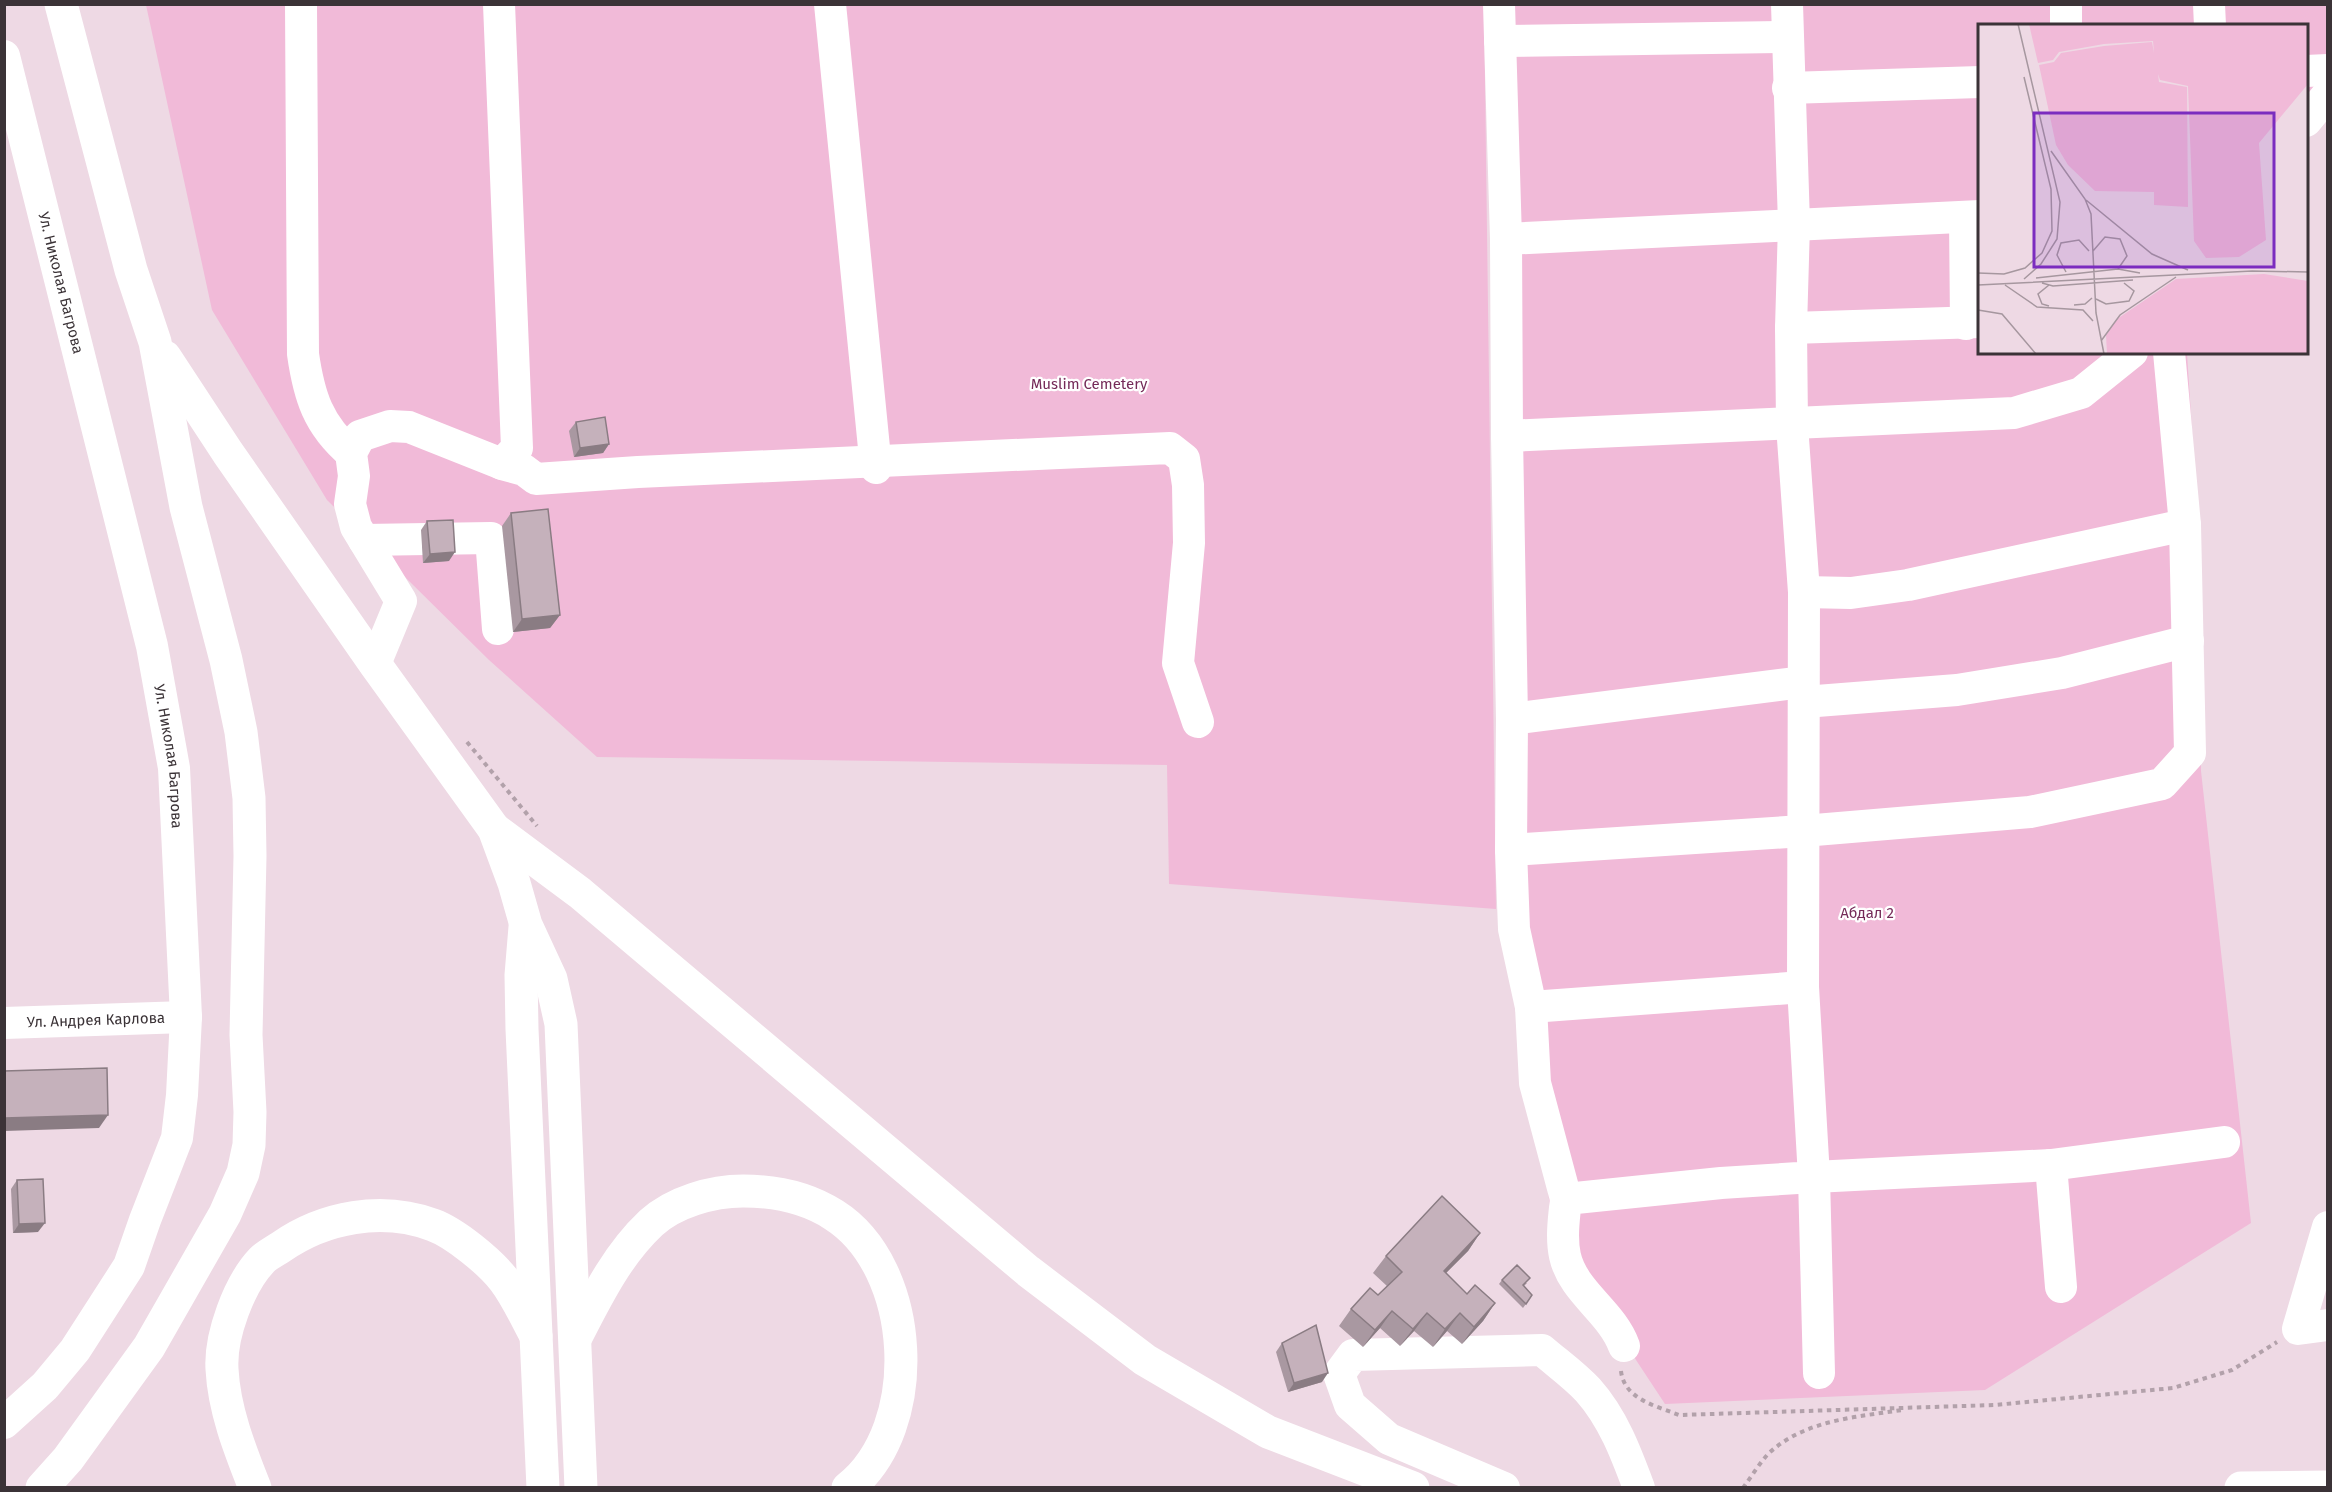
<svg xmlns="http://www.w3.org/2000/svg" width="2332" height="1492" viewBox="0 0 2332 1492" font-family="'Fira Sans',sans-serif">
<rect width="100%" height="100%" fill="#eed9e4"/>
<!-- green -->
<g fill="#f1bad8">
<polygon points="146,5 1484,5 1496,909 1169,884 1167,765 597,757 489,660 327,500 212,310"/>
<polygon points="1496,5 2327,5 2327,111 2307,137 2306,26 1980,26 1980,352 2187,353 2198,523 2201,771 2251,1223 1985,1390 1665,1404 1553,1234 1518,930"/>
</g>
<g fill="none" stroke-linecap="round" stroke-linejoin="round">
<!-- path -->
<g stroke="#b2a1aa" stroke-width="4" stroke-dasharray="4.5 4.5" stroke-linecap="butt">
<polyline points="467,742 537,826"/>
<path d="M1621,1371C1624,1399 1656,1406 1679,1415L1995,1405L2173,1388L2232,1370L2277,1342"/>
<path d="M1743,1488C1751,1477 1759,1464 1768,1454C1804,1420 1856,1417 1902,1410"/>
</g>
<!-- minor -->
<g stroke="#fff" stroke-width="32">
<path d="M301,4L303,354C309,396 318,425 351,453"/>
<polyline points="830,4 876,468"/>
<polyline points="1499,4 1506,239 1507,436 1512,719 1511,850 1514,929 1531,1007 1535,1083 1566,1199"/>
<polyline points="2066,4 2066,26"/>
<polyline points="2209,4 2210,26"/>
<polyline points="1500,41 1787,37"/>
<path id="s1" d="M4,56L152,646L174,768L186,1017L182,1095L177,1138L145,1220L129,1266L75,1350L45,1386L4,1423"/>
<polyline points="2306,71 2328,70"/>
<polyline points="1788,88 1980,82"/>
<polyline points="2306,121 2328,94"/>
<polyline points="1965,217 1966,324"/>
<polyline points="1506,239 1980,216"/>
<polyline points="1791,328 1980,322"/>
<polyline points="1507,436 2014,413 2081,393 2132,352"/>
<polyline points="502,464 524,470 536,479 638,472 1170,448 1184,459 1188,485 1189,543 1178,663 1198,722"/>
<polyline points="364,540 491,538 498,629"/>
<polyline points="1804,592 1851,593 1908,585 2185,525"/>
<polyline points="375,664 401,601 356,527 350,504 354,476 351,453 360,436 390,426 409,427 502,464 517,448 499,4"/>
<polyline points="1804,702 1957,690 2062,673 2188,641"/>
<polyline points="1512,719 1803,682"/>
<polyline points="1511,850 1803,831 2030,812 2162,784 2190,753 2185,525 2169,352"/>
<polyline points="1531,1007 1803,987"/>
<path id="s2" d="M4,1023L186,1017"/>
<polyline points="2051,1165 2061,1287"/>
<polyline points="2328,1227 2298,1329 2328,1325"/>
<path d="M1624,1346C1612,1312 1573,1292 1565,1256C1561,1238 1564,1217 1566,1199L1721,1183L1814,1177L1803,987L1804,592L1792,425L1791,328L1794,224L1787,4"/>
<polyline points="1819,1373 1814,1177 2051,1165 2224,1142"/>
<path d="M1504,1488L1389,1439L1350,1405L1339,1374L1353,1355L1542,1350C1557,1363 1574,1375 1588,1390C1613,1418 1626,1453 1639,1488"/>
</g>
<!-- major -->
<g stroke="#fff" stroke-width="33">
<polyline points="165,357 228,453 375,664 494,829 514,883 526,925 551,979 561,1024 581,1488"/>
<polyline points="494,829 580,893 1028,1271 1145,1360 1268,1432 1413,1488"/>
<polyline points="525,927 521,975 522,1029 543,1488"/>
<path d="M576,1337C597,1296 617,1255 651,1223C674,1202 712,1191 743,1191C776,1191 806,1197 834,1215C916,1267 925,1428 848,1488"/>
<polyline points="42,1488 68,1459 149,1347 225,1214 243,1173 249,1145 250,1112 246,1035 250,856 249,798 241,732 226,660 186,507 155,342 131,270 61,4"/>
<path d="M255,1488C240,1450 224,1410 222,1369C220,1336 239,1284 262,1260C267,1255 275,1251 281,1247C324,1217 382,1206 433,1225C455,1233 490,1262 504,1280C517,1297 526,1318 536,1336"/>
<polyline points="2241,1488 2328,1487"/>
</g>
</g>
<!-- wall -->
<g fill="#a998a1">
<polygon points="576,422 609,444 603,453 574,457 569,431"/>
<polygon points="511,513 560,615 550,628 513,632 502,526"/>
<polygon points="427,521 449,561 423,563 421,530"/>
<polygon points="17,1180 38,1232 13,1233 11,1189"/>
<polygon points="1480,1233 1468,1251 1446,1273 1467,1294 1495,1303 1483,1321 1462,1344 1447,1331 1433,1347 1414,1331 1400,1346 1380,1328 1363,1347 1339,1326 1351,1309 1378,1295 1387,1286 1373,1273 1386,1256"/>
<polygon points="1502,1280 1527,1283 1524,1286 1532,1295 1523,1308 1499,1284"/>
<polygon points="1282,1343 1322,1382 1288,1392 1276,1352"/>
</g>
<!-- shaded-wall -->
<g fill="#8a7c83">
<polygon points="609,444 603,453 574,457 580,448"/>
<polygon points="455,552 449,561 423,563 430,554"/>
<polygon points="560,615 550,628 513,632 522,619"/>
<polygon points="108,1115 99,1128 4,1131 4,1118"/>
<polygon points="45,1223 38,1232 13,1233 19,1224"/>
<polygon points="1480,1233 1468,1251 1431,1288 1444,1271"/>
<polygon points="1495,1303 1483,1321 1462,1344 1474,1327"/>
<polygon points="1392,1311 1380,1328 1363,1347 1375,1330"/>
<polygon points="1427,1313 1414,1331 1400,1346 1413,1329"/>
<polygon points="1460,1313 1447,1331 1433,1347 1445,1329"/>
<polygon points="1328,1373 1322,1382 1288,1392 1294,1383"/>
</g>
<!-- building -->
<g fill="#c5b1bb" stroke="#8a7c83" stroke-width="1.5">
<polygon points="605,417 609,444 580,448 576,422"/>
<polygon points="548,509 560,615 522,619 511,513"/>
<polygon points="453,520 455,552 430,554 427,521"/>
<polygon points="107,1068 108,1115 4,1118 4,1071"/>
<polygon points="43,1179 45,1223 19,1224 17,1180"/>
<polygon points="1442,1196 1480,1233 1444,1271 1467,1294 1475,1285 1495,1303 1474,1327 1460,1313 1445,1329 1427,1313 1413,1329 1392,1311 1375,1330 1351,1309 1370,1288 1378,1295 1402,1272 1386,1256"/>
<polygon points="1517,1265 1530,1278 1523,1285 1532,1295 1526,1304 1502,1280"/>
<polygon points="1316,1325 1328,1373 1294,1383 1282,1343"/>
</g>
<g text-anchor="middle" stroke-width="4.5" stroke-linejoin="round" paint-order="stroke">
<!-- street labels -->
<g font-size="15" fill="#3b3337" stroke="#fff">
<text dy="5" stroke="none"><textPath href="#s1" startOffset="234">Ул. Николая Багрова</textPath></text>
<text dy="5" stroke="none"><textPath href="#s1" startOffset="720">Ул. Николая Багрова</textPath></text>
<text dy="5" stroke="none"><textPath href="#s2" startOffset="92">Ул. Андрея Карлова</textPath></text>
</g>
<!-- park labels -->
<g font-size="15" fill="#752b59" stroke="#fff">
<text x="1089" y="389">Muslim Cemetery</text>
<text x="1867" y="918">Абдал 2</text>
</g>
</g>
<!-- overview -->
<g transform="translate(1978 24)">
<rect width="330" height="330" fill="#eed9e4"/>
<path d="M51,0H330V60L281,119L288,216L261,233L228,234L216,217L210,62L182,56L180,50L181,58L209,63L210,183L176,181V168L117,167L90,141L78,121L61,41L76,38L83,29L126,22L174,18L176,29L175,17L126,20L81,28L75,36L60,39ZM286,250L330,257V330H129L128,311L139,295L198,255Z" fill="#f1bad8"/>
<path fill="none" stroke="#a6979f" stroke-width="1.5" d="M40,0L82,178L79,215L63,240L46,255M73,127L107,175L113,190L118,289L126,330M108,176L174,230L210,246M115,227L127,213L142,215L149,232L140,245M88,248L79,231L83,219L101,216L111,227M0,249L26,250L47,244L64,229L74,207L73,165L46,53M58,254L140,245L162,249M64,259L75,262L155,256M0,261L274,247L330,248M27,261L59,283L105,286L115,297M118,275L128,280L151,277L156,267L146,259M96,281L107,280L114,274M71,282L64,280L60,270L71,261M0,286L24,290L58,330M123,317L142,291L198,253"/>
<path fill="#7b2cbf" fill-opacity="0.15" stroke="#7b2cbf" stroke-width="3" d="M56,89H296V243H56Z"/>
<rect width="330" height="330" fill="none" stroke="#3b3337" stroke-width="3"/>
</g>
<!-- border -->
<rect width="2332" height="1492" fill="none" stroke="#3b3337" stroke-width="12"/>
</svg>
